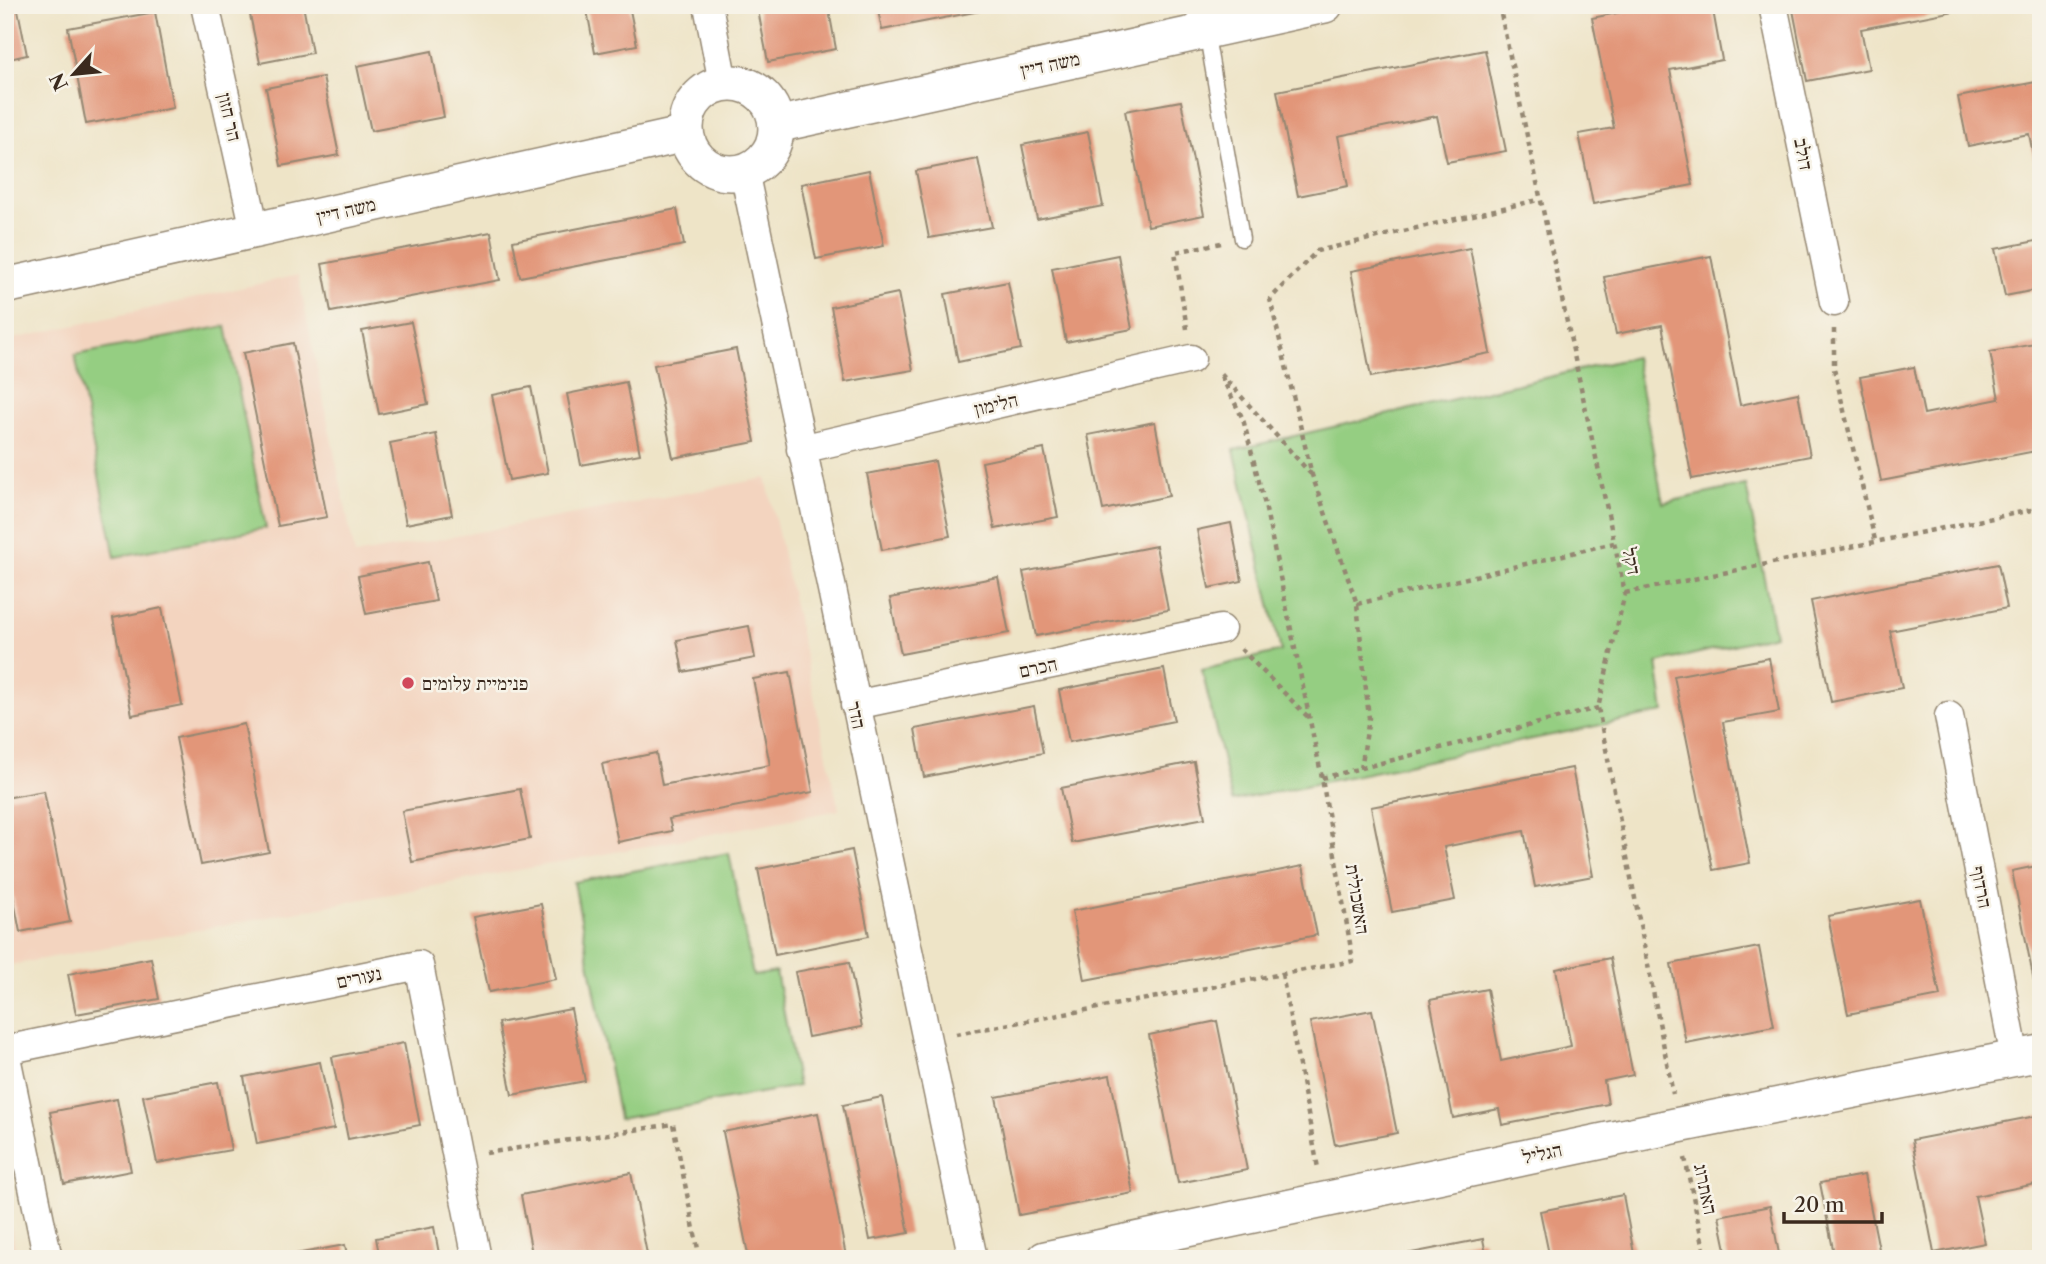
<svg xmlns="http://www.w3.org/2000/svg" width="2046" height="1264" viewBox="0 0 2046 1264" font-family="'Libre Caslon Text','Frank Ruhl Libre',serif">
<rect width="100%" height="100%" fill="#f7f3e8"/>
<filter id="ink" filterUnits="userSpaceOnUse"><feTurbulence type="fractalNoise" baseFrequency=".0143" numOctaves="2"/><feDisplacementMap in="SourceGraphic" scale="14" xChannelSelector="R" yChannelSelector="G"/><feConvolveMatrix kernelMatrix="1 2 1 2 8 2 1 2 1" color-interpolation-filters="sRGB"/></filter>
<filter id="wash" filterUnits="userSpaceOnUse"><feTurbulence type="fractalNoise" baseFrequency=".00686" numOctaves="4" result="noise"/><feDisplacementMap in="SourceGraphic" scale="28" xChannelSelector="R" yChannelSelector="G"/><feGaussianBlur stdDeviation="1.57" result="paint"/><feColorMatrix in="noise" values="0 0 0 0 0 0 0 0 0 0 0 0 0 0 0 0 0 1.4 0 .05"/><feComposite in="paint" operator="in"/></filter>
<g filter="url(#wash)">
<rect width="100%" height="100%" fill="#eee4c7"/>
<!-- built -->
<g fill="#f3d4bf">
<polygon points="298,275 355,555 766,478 839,810 5,966 5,341"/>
<polygon points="5,1202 18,1259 5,1259"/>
</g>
<!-- green -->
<g fill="#95ce82" stroke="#687c50" stroke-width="2">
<polygon points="226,326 266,528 115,557 75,355"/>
<polygon points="1635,357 1663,503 1746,485 1775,635 1657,663 1664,712 1232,801 1202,670 1281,651 1234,450"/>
<polygon points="729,853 753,976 776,972 798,1086 619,1119 574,882"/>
</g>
<g id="blocks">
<!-- building -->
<g fill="#e29679">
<polygon points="5,5 17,5 27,55 5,60"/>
<polygon points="248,5 303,5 312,53 260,63"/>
<polygon points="586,5 629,5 637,45 595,53"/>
<polygon points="757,5 828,5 836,49 768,62"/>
<polygon points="877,5 984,5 985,10 882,30"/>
<polygon points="1656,5 1712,5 1722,60 1670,70 1693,185 1593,204 1579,134 1614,128 1592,18"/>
<polygon points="1792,5 1975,5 1975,7 1861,29 1869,69 1807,81"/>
<polygon points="155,12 173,108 86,124 68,28"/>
<polygon points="1485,50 1506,151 1447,162 1437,116 1338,136 1348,186 1298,196 1277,91"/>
<polygon points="432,51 444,117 371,131 357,66"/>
<polygon points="323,77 339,155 281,166 266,88"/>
<polygon points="2041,81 2041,189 2040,189 2029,134 1968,146 1958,97"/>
<polygon points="1181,101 1204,215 1148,226 1125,111"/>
<polygon points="1088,132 1103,206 1037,219 1022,145"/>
<polygon points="978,159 992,227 929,238 916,171"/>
<polygon points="869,170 884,246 816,259 801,184"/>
<polygon points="677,209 684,245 520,277 513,241"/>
<polygon points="491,232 500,280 331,312 322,264"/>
<polygon points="2041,240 2041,289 2005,296 1995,249"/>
<polygon points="1470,248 1490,353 1371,377 1351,271"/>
<polygon points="1118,255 1132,329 1066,342 1052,268"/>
<polygon points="1711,256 1740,405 1798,393 1810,456 1692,479 1662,325 1616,334 1604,277"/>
<polygon points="1008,282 1021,349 958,362 945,294"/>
<polygon points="898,293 913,370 845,382 831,307"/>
<polygon points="411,322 428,404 379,414 362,331"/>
<polygon points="293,343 327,517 278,526 243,353"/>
<polygon points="2041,343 2041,450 1881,481 1860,377 1914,367 1924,414 1999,399 1990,352"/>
<polygon points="736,349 755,442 673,458 654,365"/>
<polygon points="626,382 640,454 581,465 567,394"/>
<polygon points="531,387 548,473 509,480 492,395"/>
<polygon points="1155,422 1169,496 1103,510 1088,435"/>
<polygon points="436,434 452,515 406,524 390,443"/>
<polygon points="1044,449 1058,517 995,529 982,462"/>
<polygon points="935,461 950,536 882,550 867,474"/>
<polygon points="1231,523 1242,581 1209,588 1197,530"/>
<polygon points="1156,546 1168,610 1036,636 1023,572"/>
<polygon points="428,562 436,601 366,614 358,576"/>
<polygon points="1998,564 2007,608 1890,631 1902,688 1831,702 1811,601"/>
<polygon points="998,577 1009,633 901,654 890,598"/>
<polygon points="162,608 182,705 132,715 113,618"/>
<polygon points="749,626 755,658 683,672 677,640"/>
<polygon points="1769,658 1779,712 1723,722 1750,863 1713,870 1674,676"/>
<polygon points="1164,669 1174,721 1069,742 1059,690"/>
<polygon points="790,672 813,792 669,819 672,831 618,842 602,764 656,753 662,785 770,765 753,679"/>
<polygon points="1034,706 1043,753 924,777 915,729"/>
<polygon points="244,724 269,852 201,865 176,738"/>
<polygon points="1194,762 1205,818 1072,843 1061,788"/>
<polygon points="1572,768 1593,876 1535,887 1524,831 1444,847 1455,900 1392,912 1371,807"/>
<polygon points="520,789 530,839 412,862 402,811"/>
<polygon points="44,791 70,922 20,932 5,854 5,798"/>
<polygon points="852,850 869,936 775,955 758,869"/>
<polygon points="2041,865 2041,979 2034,981 2012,871"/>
<polygon points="1303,866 1317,935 1085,980 1072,911"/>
<polygon points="1920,899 1940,996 1848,1014 1828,916"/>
<polygon points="541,904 556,979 489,992 473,917"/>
<polygon points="1759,947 1774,1026 1686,1043 1671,964"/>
<polygon points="151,958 159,999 76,1014 68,974"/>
<polygon points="1610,958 1633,1075 1604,1081 1608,1104 1502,1125 1499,1109 1453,1118 1430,1000 1487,989 1501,1061 1571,1046 1556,969"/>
<polygon points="849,962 862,1027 808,1037 795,972"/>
<polygon points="571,1009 585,1081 512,1095 498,1023"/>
<polygon points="1372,1010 1397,1133 1335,1145 1310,1022"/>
<polygon points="1217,1021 1247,1170 1178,1183 1149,1035"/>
<polygon points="404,1043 420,1125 348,1139 332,1057"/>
<polygon points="320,1062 334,1129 257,1144 244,1077"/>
<polygon points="1110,1075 1133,1193 1019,1215 996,1097"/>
<polygon points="218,1082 231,1150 157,1163 143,1096"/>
<polygon points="882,1097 909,1233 870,1240 843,1105"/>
<polygon points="117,1099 131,1171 64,1184 50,1112"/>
<polygon points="818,1113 846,1256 749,1259 723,1132"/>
<polygon points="2041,1115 2041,1183 1975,1196 1985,1243 1934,1253 1912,1140"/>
<polygon points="631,1173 648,1259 533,1259 521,1195"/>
<polygon points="1864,1175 1881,1259 1835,1259 1820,1183"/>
<polygon points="1623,1195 1635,1259 1550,1259 1540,1211"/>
<polygon points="1770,1206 1780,1259 1728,1259 1719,1216"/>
<polygon points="434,1227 440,1259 380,1259 376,1238"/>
<polygon points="1483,1239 1487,1259 1391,1259 1391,1257"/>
<polygon points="345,1245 348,1259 279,1259 279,1257"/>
</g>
</g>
</g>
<g filter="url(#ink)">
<use href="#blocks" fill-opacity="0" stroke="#948772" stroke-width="2"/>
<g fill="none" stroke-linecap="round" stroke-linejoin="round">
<defs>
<polyline id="service" points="1206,30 1242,239"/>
<g id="minor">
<polyline points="205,5 255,230"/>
<polyline points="708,5 723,83"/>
<polyline points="1200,5 1206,29"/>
<polyline points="1773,5 1834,302"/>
<polyline points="744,171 973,1259"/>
<polyline points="801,449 1191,359"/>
<polyline points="855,705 1221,629"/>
<polyline points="1949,716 2015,1058"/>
<polyline points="5,1050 419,965 477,1259"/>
<polyline points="5,1052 48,1259"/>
</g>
<g id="tertiary">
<circle cx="731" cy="128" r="45"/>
<polyline points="776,125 1325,5"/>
<polyline points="5,286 686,134"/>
<polyline points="1045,1259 1679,1125 2041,1053"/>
</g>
</defs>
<!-- service casing -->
<use href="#service" stroke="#948772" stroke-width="17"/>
<!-- minor casing -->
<use href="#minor" stroke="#948772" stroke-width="31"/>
<!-- tertiary casing -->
<use href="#tertiary" stroke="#948772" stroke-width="38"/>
<!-- path -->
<g stroke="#948772" stroke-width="4.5" stroke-dasharray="5 5" stroke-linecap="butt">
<polyline points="1499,5 1625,593 1598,708 1673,1094"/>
<polyline points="1187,329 1175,252 1221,243"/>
<polyline points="1834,329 1834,369 1875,540"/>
<polyline points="1221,374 1311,474"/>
<polyline points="1625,593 2041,508"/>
<polyline points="1357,604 1614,543"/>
<polyline points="1241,649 1309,718"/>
<polyline points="1361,769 1369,718 1357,604 1312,475 1270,299 1317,251 1538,200"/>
<polyline points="1322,778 1598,708"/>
<polyline points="1282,974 1318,1168"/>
<polyline points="956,1034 1353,961 1322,778 1265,505 1243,419 1219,372"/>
<polyline points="486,1153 673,1124 700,1259"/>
<polyline points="1685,1158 1706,1259"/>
</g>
<!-- service -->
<use href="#service" stroke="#fff" stroke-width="14"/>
<!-- minor -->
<use href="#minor" stroke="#fff" stroke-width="28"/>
<!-- tertiary -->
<use href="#tertiary" stroke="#fff" stroke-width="35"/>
</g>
</g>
<!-- markers -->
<circle fill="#d1495b" stroke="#f7f3e8" stroke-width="2.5" cx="408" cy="683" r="7"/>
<g text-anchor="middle" stroke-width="5" stroke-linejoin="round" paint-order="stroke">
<!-- street labels -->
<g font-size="19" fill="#3b2a1e" stroke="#f7f3e8">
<text transform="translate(1050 64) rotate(-12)" y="7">משה דיין</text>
<text transform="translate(230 117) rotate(77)" y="7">הר חזון</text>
<text transform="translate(1804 154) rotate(79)" y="7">דולב</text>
<text transform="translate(346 210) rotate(-13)" y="7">משה דיין</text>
<text transform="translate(996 404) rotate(-13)" y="7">הלימון</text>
<text transform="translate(1632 561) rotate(78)" y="7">דקל</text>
<text transform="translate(1038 667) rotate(-12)" y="7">הכרם</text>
<text transform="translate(857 715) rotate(78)" y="7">הדר</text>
<text transform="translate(1982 887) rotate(79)" y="7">הרדוף</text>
<text transform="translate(1358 899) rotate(81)" y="7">האשכולית</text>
<text transform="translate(359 977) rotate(-12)" y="7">נעורים</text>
<text transform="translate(1542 1153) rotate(-12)" y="7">הגליל</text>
<text transform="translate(1706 1189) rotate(78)" y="7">האתרוג</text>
</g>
<!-- poi labels -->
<g font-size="19" fill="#3b2a1e" stroke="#f7f3e8" text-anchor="start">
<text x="422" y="690">פנימיית עלומים</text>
</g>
</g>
<!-- margin -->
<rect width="2046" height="1264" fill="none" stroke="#f7f3e8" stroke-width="28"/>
<!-- north arrow -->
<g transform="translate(74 74) rotate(243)" stroke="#f7f3e8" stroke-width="5" paint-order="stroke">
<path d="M0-5L12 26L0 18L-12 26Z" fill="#3b2a1e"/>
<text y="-10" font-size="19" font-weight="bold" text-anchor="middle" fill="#3b2a1e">N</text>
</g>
<!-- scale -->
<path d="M1784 1212v10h98v-10" fill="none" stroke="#3b2a1e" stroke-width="3.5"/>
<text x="1794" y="1212" font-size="21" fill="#3b2a1e" stroke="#f7f3e8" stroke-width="5" paint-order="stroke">20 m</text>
</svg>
